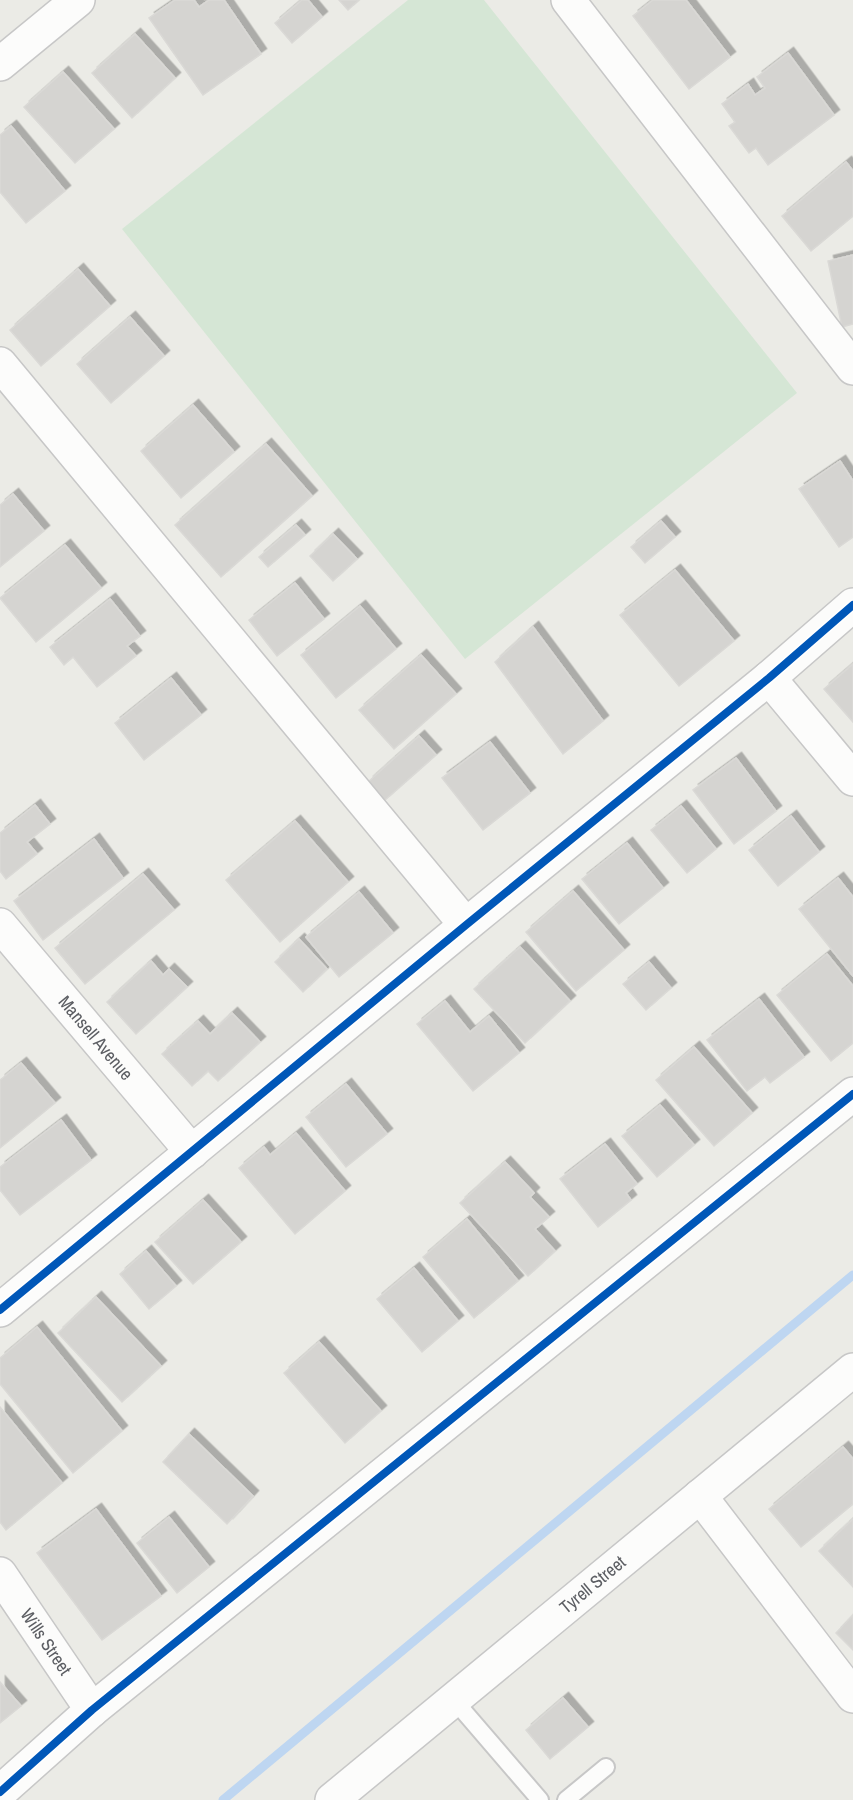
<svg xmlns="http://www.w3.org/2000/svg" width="853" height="1800" viewBox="0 0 853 1800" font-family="'Archivo Narrow',sans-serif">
<defs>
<filter id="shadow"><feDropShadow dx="5.5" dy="-5.5" stdDeviation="0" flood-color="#0004"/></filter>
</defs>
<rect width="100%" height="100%" fill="#ebebe6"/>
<!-- green -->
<polygon fill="#d5e6d5" points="408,0 484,0 797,393 465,659 122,229"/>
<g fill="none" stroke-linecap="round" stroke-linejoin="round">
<!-- stream -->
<polyline stroke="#bed6f1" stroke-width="9" points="223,1800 853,1275"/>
</g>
<!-- building -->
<g fill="#d5d4d1" stroke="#dad9d6" stroke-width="1.5" filter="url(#shadow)">
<polygon points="175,0 194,0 199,7 209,0 224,0 261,54 203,95 149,18"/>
<polygon points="302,0 308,0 322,17 292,43 275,23"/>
<polygon points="339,0 359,0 348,10"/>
<polygon points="653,0 686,0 730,57 689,89 633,16"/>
<polygon points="135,34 175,78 132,118 92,73"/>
<polygon points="788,53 834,115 768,165 756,148 749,153 729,126 735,122 722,104 748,84 755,95 765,88 757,77"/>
<polygon points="63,72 114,129 75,163 24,107"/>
<polygon points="11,126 65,191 26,223 0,192 0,135"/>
<polygon points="846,162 853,171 853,216 811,251 782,216"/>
<polygon points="853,255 853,324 842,327 828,261"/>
<polygon points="78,269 110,306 41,366 10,330"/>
<polygon points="130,317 164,356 111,403 77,364"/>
<polygon points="193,405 234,452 181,498 141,451"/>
<polygon points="266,444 312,496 221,577 175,525"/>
<polygon points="840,461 853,481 853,537 839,547 799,489"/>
<polygon points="13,494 44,531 0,567 0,505"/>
<polygon points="661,521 675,537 645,563 631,547"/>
<polygon points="296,525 305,535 268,567 259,557"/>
<polygon points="333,534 357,559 333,581 310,556"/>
<polygon points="65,545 101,588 36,642 0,598"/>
<polygon points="675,570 734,641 679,686 620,615"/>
<polygon points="295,583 324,619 277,656 249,620"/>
<polygon points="110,599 140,636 127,646 136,656 97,687 73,657 64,665 50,647"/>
<polygon points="360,606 396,649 336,698 301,655"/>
<polygon points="533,627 603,721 563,754 495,662"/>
<polygon points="421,655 456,694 394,749 359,710"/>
<polygon points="853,664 853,722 824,689"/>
<polygon points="171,678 201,715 144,760 115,723"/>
<polygon points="419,736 436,755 384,801 368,782"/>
<polygon points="490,742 530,793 483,830 442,778"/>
<polygon points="736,758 776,811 734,844 693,790"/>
<polygon points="35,805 50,824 27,842 37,854 6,879 0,871 0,833"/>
<polygon points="681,806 716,849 687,873 651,830"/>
<polygon points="791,816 819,852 778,886 749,850"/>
<polygon points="295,821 348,882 280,942 226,880"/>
<polygon points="94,839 123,878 43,940 14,901"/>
<polygon points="627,843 663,888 619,924 582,879"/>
<polygon points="143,874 174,910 85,984 55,948"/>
<polygon points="838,878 853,897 853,976 799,909"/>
<polygon points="573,891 624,950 576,991 526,932"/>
<polygon points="359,892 393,933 339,977 306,937"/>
<polygon points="299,939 327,969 303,992 275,962"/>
<polygon points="520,947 570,1001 525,1043 474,989"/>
<polygon points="827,954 853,986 853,1043 831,1061 777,995"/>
<polygon points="151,961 163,975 169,969 187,987 136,1034 107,1002"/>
<polygon points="649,962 671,988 646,1010 623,984"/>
<polygon points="759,999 804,1057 770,1083 765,1077 747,1091 707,1040"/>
<polygon points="445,1001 470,1032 489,1016 519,1053 473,1091 417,1024"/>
<polygon points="232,1013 260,1042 218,1081 208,1071 192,1086 162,1054 198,1021 210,1034"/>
<polygon points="694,1047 752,1113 714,1146 656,1080"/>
<polygon points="21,1063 55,1103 0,1148 0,1080"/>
<polygon points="346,1084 387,1134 346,1167 306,1117"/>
<polygon points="660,1105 694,1145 657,1177 622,1136"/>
<polygon points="61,1120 91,1160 20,1215 0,1190 0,1167"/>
<polygon points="296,1133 345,1191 295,1234 239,1168 264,1147 270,1155"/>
<polygon points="605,1144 637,1184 626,1193 631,1200 598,1227 560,1179"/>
<polygon points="505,1162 534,1193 530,1197 549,1217 535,1229 555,1251 528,1276 460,1203"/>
<polygon points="203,1200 241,1242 193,1284 155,1242"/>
<polygon points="467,1219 518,1281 474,1318 423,1257"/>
<polygon points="146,1251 176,1286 149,1309 120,1274"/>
<polygon points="414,1268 458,1321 422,1352 377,1299"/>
<polygon points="96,1297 161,1366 122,1402 58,1333"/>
<polygon points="37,1327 122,1431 73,1473 0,1384 0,1358"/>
<polygon points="319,1342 381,1411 345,1443 284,1373"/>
<polygon points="0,1407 62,1483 6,1530 0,1522"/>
<polygon points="189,1434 253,1496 227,1524 163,1462"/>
<polygon points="843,1447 853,1459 853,1504 801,1547 769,1509"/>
<polygon points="96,1509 161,1596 102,1640 37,1553"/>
<polygon points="169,1517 209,1567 177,1593 137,1543"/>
<polygon points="853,1519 853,1587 819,1551"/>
<polygon points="853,1615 853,1650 836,1633"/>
<polygon points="0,1682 21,1706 0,1723"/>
<polygon points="563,1698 588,1727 550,1759 526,1730"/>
</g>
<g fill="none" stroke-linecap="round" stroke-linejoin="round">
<defs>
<g id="service">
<polyline points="454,1700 540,1800"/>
<polyline points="566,1800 606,1767"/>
</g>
<g id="minor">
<polyline points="568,0 853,368"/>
<polyline points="0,64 78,0"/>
<polyline points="0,364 466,925"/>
<polyline points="769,678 853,779"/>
<path id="s1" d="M0,925L192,1152"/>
<polyline points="0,1310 466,925 769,678 853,605"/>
<polyline points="700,1496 853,1696"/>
<path id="s2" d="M0,1574L92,1710"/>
<polyline points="0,1792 92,1710 853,1094"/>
<path id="s3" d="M332,1800L853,1370"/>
</g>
</defs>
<!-- service casing -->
<use href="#service" stroke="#c7c7c7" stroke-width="20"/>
<!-- minor casing -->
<use href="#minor" stroke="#c7c7c7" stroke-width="36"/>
<!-- service -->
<use href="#service" stroke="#fcfcfb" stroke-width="16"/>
<!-- minor -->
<use href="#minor" stroke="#fcfcfb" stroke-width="33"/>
<defs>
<g id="cycleway">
<polyline points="0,1310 466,925 769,678 853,605"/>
<polyline points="0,1792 92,1710 853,1094"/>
</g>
</defs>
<!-- cycleway casing -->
<use href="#cycleway" stroke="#fff" stroke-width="11"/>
<!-- cycleway -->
<use href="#cycleway" stroke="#0057b8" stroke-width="8"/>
</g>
<g text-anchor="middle" stroke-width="4.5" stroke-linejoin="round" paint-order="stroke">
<!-- street labels -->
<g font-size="18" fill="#5c5e63" stroke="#fff">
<text dy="6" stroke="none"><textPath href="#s1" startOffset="148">Mansell Avenue</textPath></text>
<text dy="6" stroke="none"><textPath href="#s3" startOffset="338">Tyrell Street</textPath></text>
<text dy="6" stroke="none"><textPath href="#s2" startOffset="82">Wills Street</textPath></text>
</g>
</g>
</svg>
